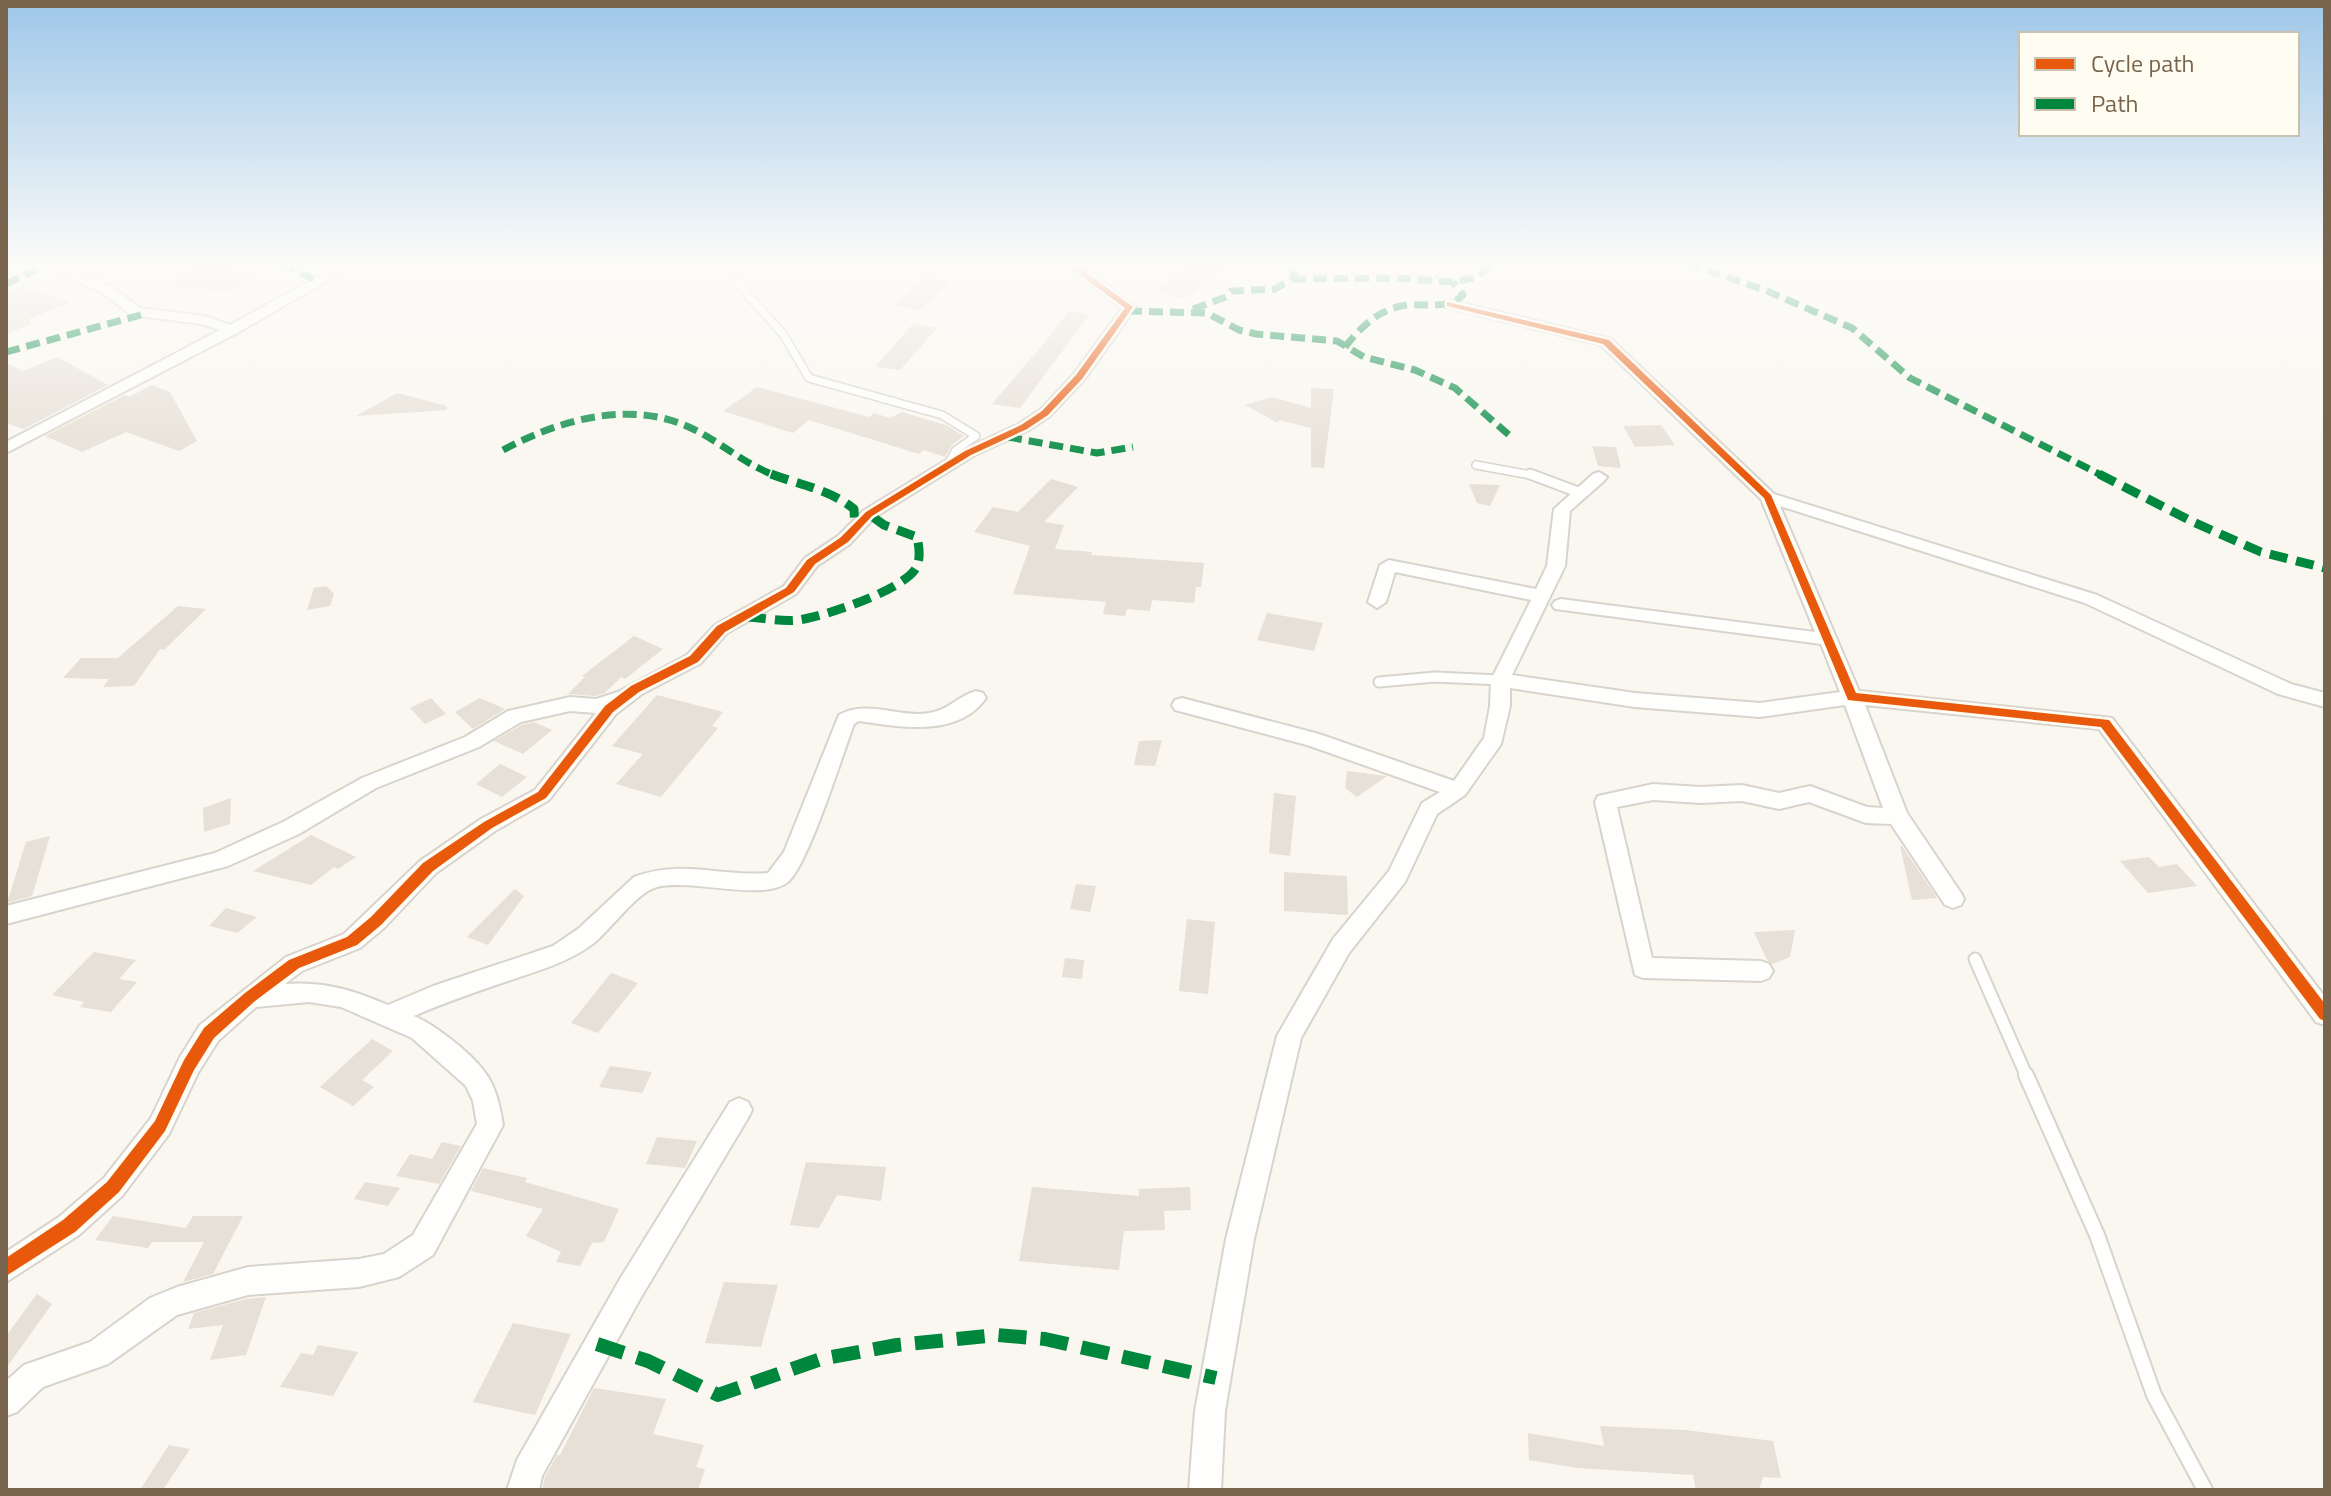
<svg xmlns="http://www.w3.org/2000/svg" width="2331" height="1496" viewBox="0 0 2331 1496" font-family="'Titillium Web',sans-serif">
<rect width="100%" height="100%" fill="#f9f7ef"/>
<!-- building -->
<g fill="#e6e0d6">
<polygon points="203,263 212,263 259,275 228,291 167,286"/>
<polygon points="1194,263 1232,263 1184,299 1155,291"/>
<polygon points="925,278 951,282 920,310 894,305"/>
<polygon points="22,287 71,302 29,319 31,324 6,334 6,295"/>
<polygon points="1068,311 1090,314 1020,408 992,404 1051,335"/>
<polygon points="913,324 937,328 900,370 875,367"/>
<polygon points="57,357 108,385 24,429 6,423 6,363 23,371"/>
<polygon points="152,385 170,392 197,441 179,451 126,432 82,452 45,436 125,395 129,397"/>
<polygon points="757,387 869,417 874,413 890,418 902,412 946,425 964,436 952,445 945,457 924,450 919,454 809,420 793,433 723,411"/>
<polygon points="1311,388 1334,389 1324,468 1311,467 1311,428 1279,420 1278,423 1245,405 1272,397 1311,408"/>
<polygon points="397,393 447,406 447,410 356,416"/>
<polygon points="1661,425 1675,445 1635,447 1623,426"/>
<polygon points="1592,446 1616,447 1621,468 1598,466"/>
<polygon points="1051,479 1078,487 1044,522 1064,525 1055,549 1092,552 1091,555 1204,563 1201,587 1196,587 1194,603 1152,600 1150,611 1127,609 1125,616 1103,614 1106,602 1013,594 1030,546 974,532 993,507 1018,512"/>
<polygon points="1469,484 1500,485 1490,506 1477,503"/>
<polygon points="326,586 334,594 330,606 307,610 314,588"/>
<polygon points="178,606 206,609 164,650 160,649 134,686 103,687 109,679 63,678 81,658 118,658"/>
<polygon points="1267,613 1323,623 1314,651 1257,640"/>
<polygon points="634,636 663,649 625,679 621,677 605,693 596,696 568,694 585,677 582,676"/>
<polygon points="657,695 723,712 712,726 718,728 661,797 616,784 643,754 612,746"/>
<polygon points="431,698 446,714 425,724 410,708"/>
<polygon points="480,698 505,709 473,729 455,712"/>
<polygon points="534,722 552,730 523,754 494,741 522,725"/>
<polygon points="1162,740 1155,766 1134,765 1139,741"/>
<polygon points="500,764 527,777 502,797 476,784"/>
<polygon points="1347,771 1386,776 1387,776 1357,797 1345,788"/>
<polygon points="1274,793 1296,796 1290,856 1269,853"/>
<polygon points="231,798 230,824 204,832 203,808"/>
<polygon points="311,835 356,857 338,869 334,867 311,885 253,871"/>
<polygon points="50,836 32,896 7,903 26,842"/>
<polygon points="1900,846 1902,846 1937,898 1912,900"/>
<polygon points="2149,857 2159,867 2177,864 2197,886 2148,893 2120,861"/>
<polygon points="1284,872 1347,876 1348,915 1284,911"/>
<polygon points="1076,884 1096,886 1090,912 1070,909"/>
<polygon points="515,889 524,896 488,945 467,937"/>
<polygon points="226,908 257,917 237,933 209,926"/>
<polygon points="1187,919 1215,922 1208,994 1179,991"/>
<polygon points="1795,930 1790,957 1772,964 1767,960 1754,932"/>
<polygon points="94,952 136,960 119,979 137,982 111,1012 80,1007 84,1002 52,995"/>
<polygon points="1065,958 1084,960 1082,979 1062,977"/>
<polygon points="611,973 638,983 598,1033 571,1023"/>
<polygon points="372,1039 393,1051 362,1080 374,1087 353,1106 320,1087"/>
<polygon points="610,1066 652,1072 642,1093 599,1087"/>
<polygon points="657,1137 697,1141 685,1168 646,1164"/>
<polygon points="442,1142 461,1146 439,1184 396,1176 410,1154 432,1159"/>
<polygon points="806,1162 886,1167 881,1201 837,1195 819,1228 790,1225"/>
<polygon points="483,1168 527,1178 525,1182 619,1209 604,1242 592,1243 580,1266 556,1262 561,1252 526,1236 543,1209 471,1191"/>
<polygon points="365,1182 400,1188 388,1206 354,1199"/>
<polygon points="1032,1187 1139,1196 1139,1189 1190,1187 1191,1210 1164,1211 1165,1230 1124,1231 1119,1270 1019,1261"/>
<polygon points="113,1216 186,1228 193,1216 243,1216 213,1274 183,1282 204,1242 152,1242 148,1248 95,1240"/>
<polygon points="724,1282 778,1285 761,1347 705,1343"/>
<polygon points="37,1294 52,1304 6,1368 6,1336"/>
<polygon points="266,1297 246,1355 210,1360 223,1325 188,1329 194,1313 246,1299"/>
<polygon points="513,1323 571,1334 535,1415 473,1402"/>
<polygon points="318,1345 358,1352 333,1396 280,1387 301,1353 313,1355"/>
<polygon points="594,1388 666,1399 653,1434 704,1445 696,1467 705,1469 698,1490 542,1490 545,1477 557,1455 560,1455"/>
<polygon points="1600,1426 1685,1430 1773,1441 1781,1478 1763,1477 1759,1490 1696,1490 1693,1475 1577,1468 1529,1460 1528,1433 1604,1446"/>
<polygon points="169,1445 190,1449 163,1490 140,1490"/>
</g>
<g fill="none" stroke-linecap="round" stroke-linejoin="round">
<defs>
<g id="service-far3">
<polyline points="730,263 737,283 783,334 809,378 942,415 976,436 956,450 947,466"/>
<polyline points="1476,465 1536,476"/>
</g>
<g id="service-far2">
<polyline points="1530,474 1578,492"/>
<polyline points="1379,682 1435,677 1500,680"/>
</g>
<polyline id="service-far1" points="1975,959 2027,1077"/>
<polyline id="service" points="2026,1075 2097,1235 2154,1395 2205,1490"/>
<g id="minor">
<polygon points="51,263 66,263 84,275 110,285 140,308 204,316 230,325 342,263 358,263 237,333 6,453 6,442 220,330 202,324 131,315 100,291 74,281"/>
<path d="M1062,263H1077L1136,307L1084,380L1050,416L1029,430L973,456L875,517L850,544L817,566L796,594L727,633L701,663L642,694L616,714L549,800L495,831L436,873L384,928L360,948L302,971L285,984C324,981 353,990 388,1005L433,986L553,946L578,929L634,877C683,859 720,877 768,873L784,852L839,715C863,701 892,714 919,714C949,713 953,698 976,691L983,693L986,698C958,738 899,727 859,721L854,724C842,756 809,862 789,881C765,903 692,878 657,887C638,891 611,929 594,943C569,962 540,970 511,980C478,991 446,1002 414,1016C434,1024 471,1053 484,1071C496,1087 500,1106 503,1125L433,1255L399,1277L359,1287L248,1295L177,1315L108,1364L43,1387L17,1412L6,1416V1381L24,1365L90,1342L150,1298L177,1287L248,1267L359,1259L384,1254L413,1235L477,1124L473,1101L466,1086L412,1038L341,1007L309,1002L256,1007L218,1041L198,1073L169,1134L122,1196L79,1235L6,1282V1252L59,1217L104,1178L151,1118L180,1057L200,1025L286,957L344,934L420,861L481,819L535,790L596,713L570,711L521,722L479,747L376,788L299,834L228,866L6,924V906L215,853L283,822L362,778L465,737L508,711L570,697L596,699L618,692L687,655L715,625L784,586L805,558L838,536L863,511L963,450L1019,424L1040,410L1074,374L1122,308Z"/>
<polygon points="1433,263 1446,263 1429,283 1419,283 1418,280"/>
<polygon points="1450,300 1611,339 1774,494 2097,595 2291,684 2325,693 2325,707 2278,694 2085,603 1780,506 1859,691 2112,718 2325,997 2325,1025 2316,1022 2099,729 1865,705 1907,813 1961,893 1964,899 1961,905 1953,908 1945,905 1891,824 1866,823 1809,802 1779,809 1742,801 1701,803 1653,800 1617,807 1652,958 1761,961 1769,964 1773,971 1769,978 1761,981 1643,978 1635,975 1595,802 1598,796 1653,784 1701,787 1742,785 1779,793 1810,786 1867,807 1883,808 1845,705 1760,717 1635,707 1510,688 1510,706 1501,744 1465,795 1437,814 1405,882 1349,953 1301,1038 1254,1239 1225,1411 1221,1490 1189,1490 1195,1411 1226,1239 1277,1036 1333,939 1389,871 1422,803 1440,792 1307,745 1175,710 1172,705 1175,700 1182,698 1319,734 1454,781 1484,738 1490,706 1491,680 1531,600 1395,572 1386,602 1377,608 1368,602 1380,565 1389,560 1536,589 1547,566 1554,509 1593,474 1599,472 1607,477 1605,480 1570,511 1565,566 1512,675 1635,693 1760,703 1840,692 1821,644 1555,609 1552,605 1555,601 1561,599 1815,632 1761,499 1601,345 1445,307 1445,301"/>
<polygon points="739,1098 748,1102 752,1110 748,1118 640,1299 542,1476 539,1490 507,1490 517,1460 620,1279 730,1102"/>
</g>
</defs>
<!-- service-far3 casing -->
<use href="#service-far3" stroke="#d8d4cd" stroke-width="10"/>
<!-- service-far2 casing -->
<use href="#service-far2" stroke="#d8d4cd" stroke-width="13"/>
<!-- service-far1 casing -->
<use href="#service-far1" stroke="#d8d4cd" stroke-width="15"/>
<!-- service casing -->
<use href="#service" stroke="#d8d4cd" stroke-width="18"/>
<!-- minor casing -->
<use href="#minor" stroke="#d8d4cd" stroke-width="4"/>
<!-- service-far3 -->
<use href="#service-far3" stroke="#fefefd" stroke-width="7"/>
<!-- service-far2 -->
<use href="#service-far2" stroke="#fefefd" stroke-width="9"/>
<!-- service-far1 -->
<use href="#service-far1" stroke="#fefefd" stroke-width="11"/>
<!-- service -->
<use href="#service" stroke="#fefefd" stroke-width="14"/>
<!-- minor -->
<use href="#minor" fill="#fefefd" fill-rule="evenodd"/>
<!-- quiet-far2 -->
<g stroke="#00873e" stroke-width="7" stroke-dasharray="14 7" stroke-linecap="butt">
<polyline points="282,263 317,281"/>
<polyline points="1687,263 1765,290 1852,328 1910,378 2103,476"/>
<polyline points="1292,279 1395,278 1453,282 1477,277 1493,263"/>
<polyline points="6,284 49,263"/>
<polyline points="1193,309 1226,297 1231,291 1275,289 1295,277 1292,268 1298,263"/>
<polyline points="1128,311 1207,313 1239,330 1256,334 1337,341 1364,357 1415,370 1455,388 1509,435"/>
<path d="M1345,347C1360,328 1377,311 1401,306C1422,302 1447,311 1463,295L1453,282"/>
<polyline points="6,352 144,314"/>
<polyline points="1008,437 1097,453 1133,447"/>
<path d="M503,450C559,420 630,399 691,428C721,442 745,465 777,476"/>
</g>
<!-- quiet-far1 -->
<g stroke="#00873e" stroke-width="9" stroke-dasharray="18 9" stroke-linecap="butt">
<path d="M771,474C800,485 829,489 854,509L855,528"/>
<polyline points="2099,474 2193,522 2261,552 2325,568"/>
<path d="M748,617C764,618 782,622 798,620C823,617 904,590 916,568C921,559 919,546 917,537L884,525L869,514"/>
</g>
<!-- quiet -->
<polyline stroke="#00873e" stroke-width="14" stroke-dasharray="28 14" stroke-linecap="butt" points="597,1344 648,1361 718,1395 821,1359 897,1345 997,1335 1045,1339 1216,1378"/>
<defs>
<g id="cycleway">
<polygon points="1064,263 1073,263 1133,307 1082,379 1048,415 1027,429 971,455 872,516 848,542 815,564 794,592 725,632 698,662 639,692 613,712 546,798 492,828 433,871 381,925 357,945 299,968 255,1001 214,1038 194,1070 165,1131 119,1192 75,1232 6,1276 6,1258 63,1220 107,1182 155,1121 184,1060 204,1028 245,993 289,960 347,937 371,917 423,863 484,822 538,792 605,706 631,686 690,656 717,626 786,588 807,560 840,538 866,512 965,451 1021,425 1042,411 1076,375 1125,308"/>
<polygon points="1447,302 1609,340 1771,495 1856,693 2109,720 2325,1004 2325,1021 2320,1019 2101,727 1848,700 1764,498 1603,344 1447,306"/>
</g>
</defs>
<!-- cycleway casing -->
<use href="#cycleway" stroke="#fffcf2" stroke-width="5"/>
<!-- cycleway -->
<use href="#cycleway" fill="#e8590c" fill-rule="evenodd"/>
</g>
<!-- sky -->
<linearGradient id="sky" x2="0" y2="1"><stop stop-color="#9ec7e9"/><stop offset="0.56" stop-color="#fcfbf8"/><stop offset="1" stop-color="#fcfbf8" stop-opacity="0"/></linearGradient>
<rect width="2331" height="473" fill="url(#sky)"/>
<!-- border -->
<rect width="2331" height="1496" fill="none" stroke="#79654d" stroke-width="16"/>
<!-- legend -->
<rect x="2019" y="32" width="280" height="104" fill="#fffcf2" stroke="#c9c0b0" stroke-width="2"/>
<rect x="2035" y="58" width="40" height="12" fill="#e8590c" stroke="#c9c0b0" stroke-width="2"/>
<text x="2091" y="72" font-size="24" fill="#79654d">Cycle path</text>
<rect x="2035" y="98" width="40" height="12" fill="#00873e" stroke="#c9c0b0" stroke-width="2"/>
<text x="2091" y="112" font-size="24" fill="#79654d">Path</text>
</svg>
